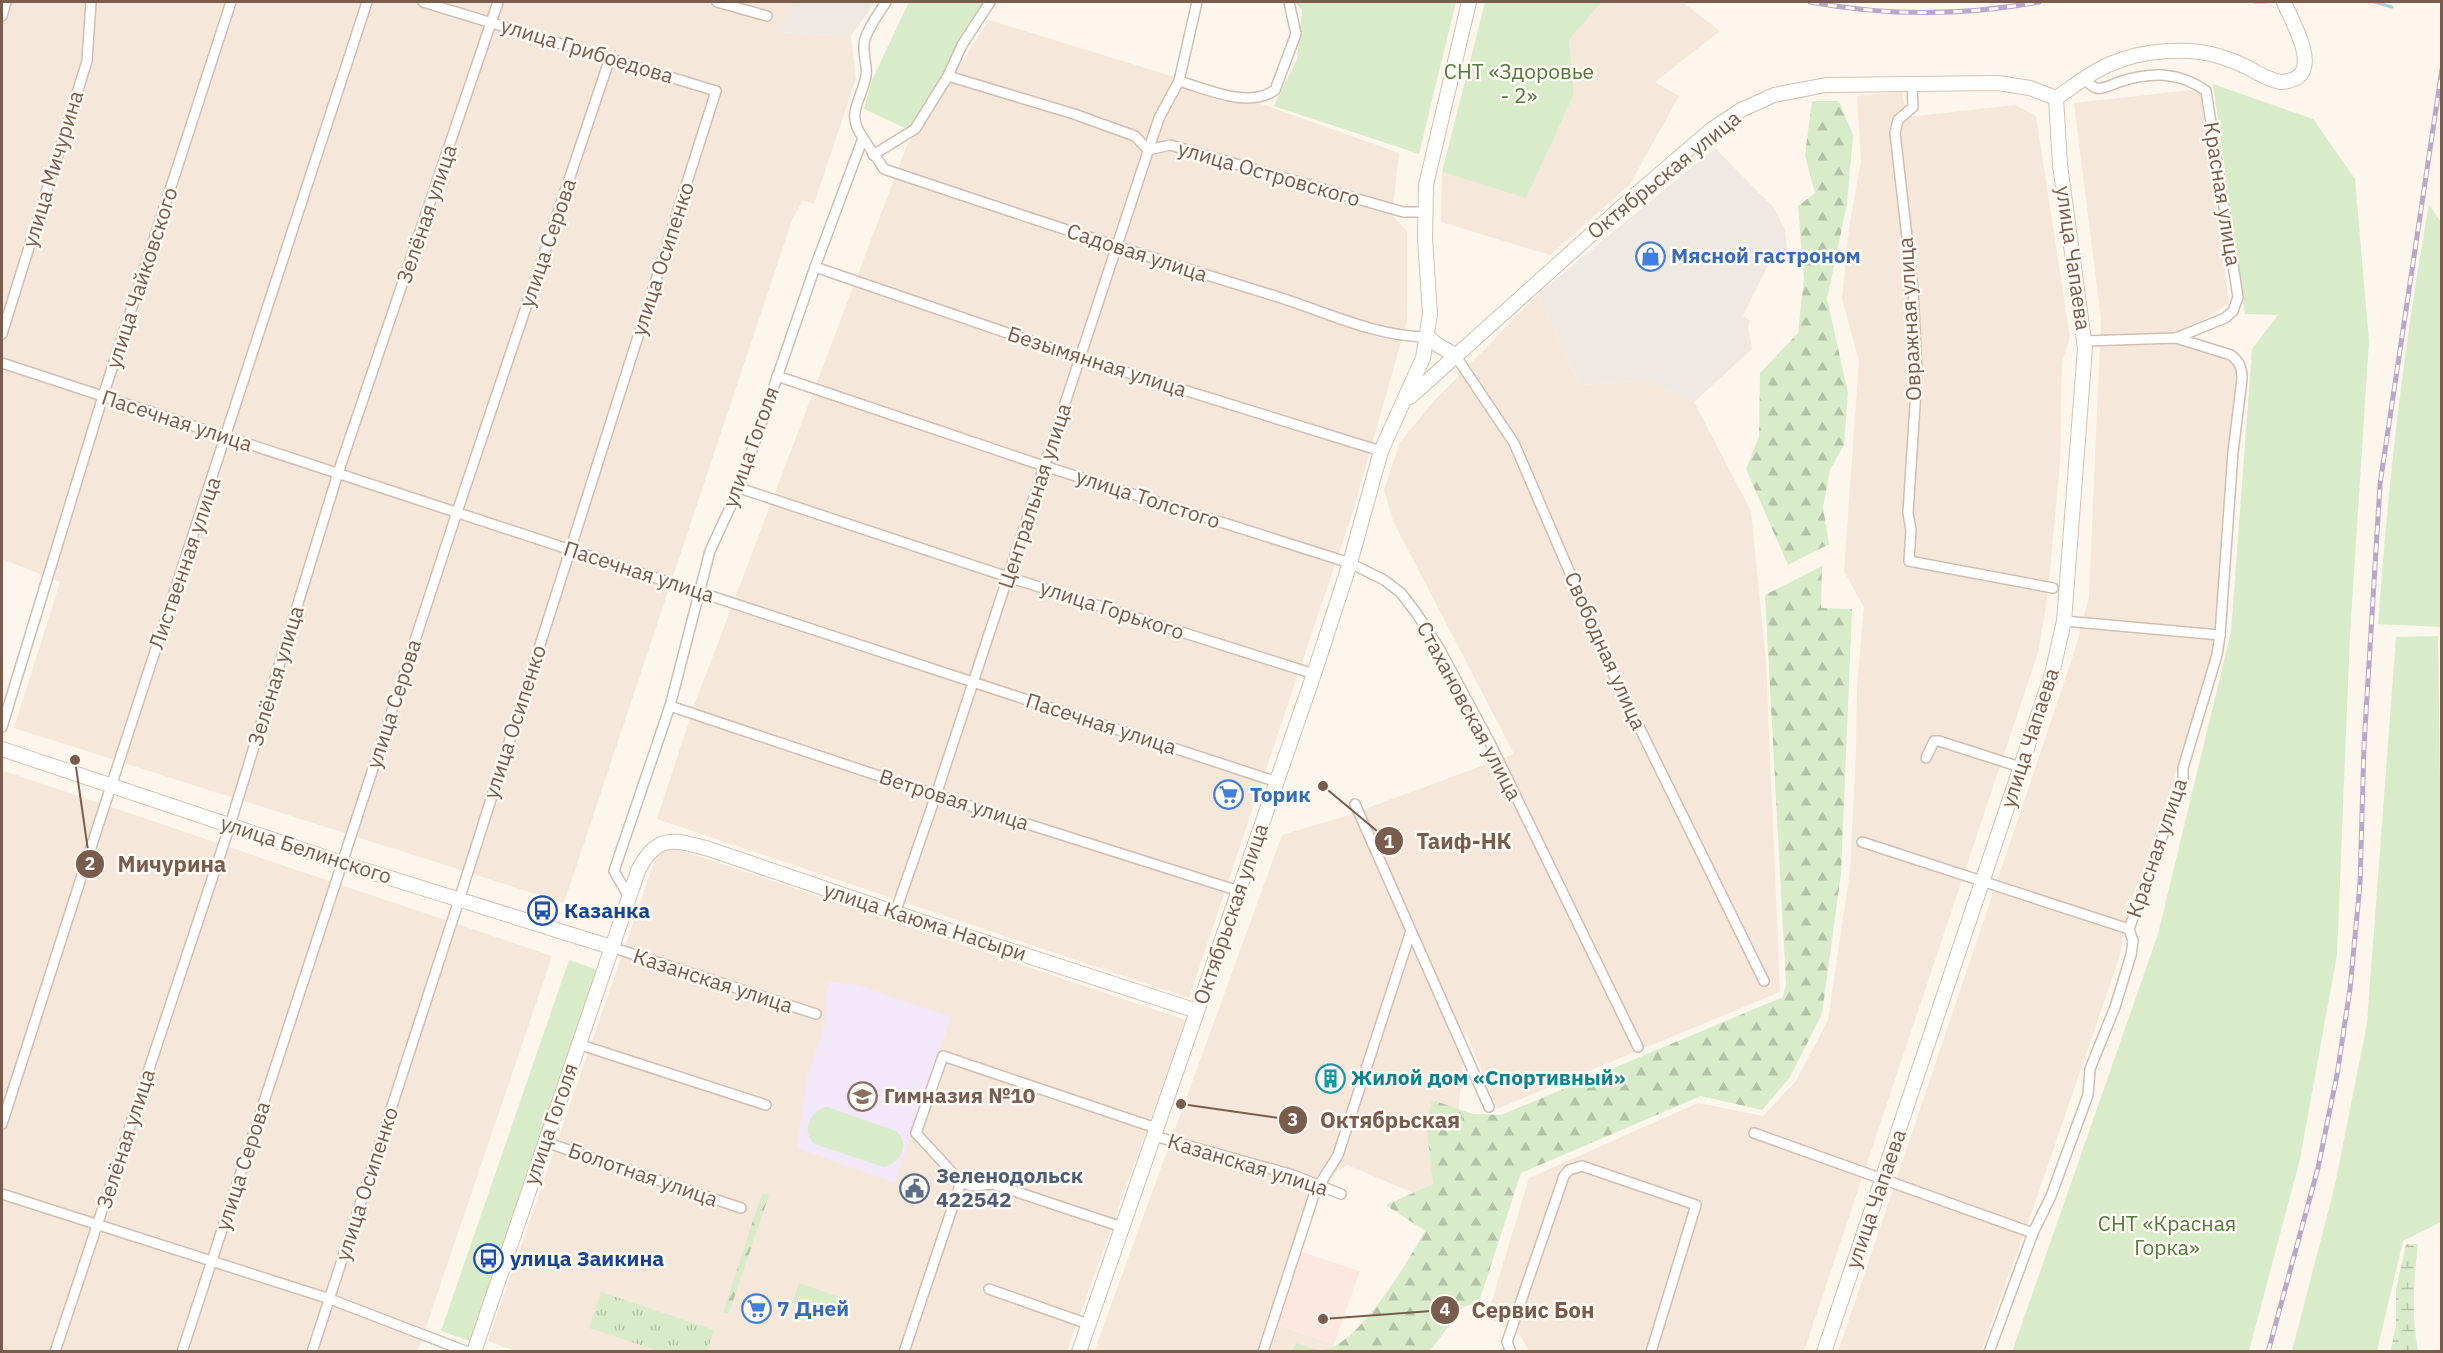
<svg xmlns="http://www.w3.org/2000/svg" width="2443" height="1353" viewBox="0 0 2443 1353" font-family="'IBM Plex Sans',sans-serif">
<defs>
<pattern id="forest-firs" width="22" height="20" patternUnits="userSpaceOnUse" patternTransform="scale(1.5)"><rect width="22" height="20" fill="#d8ecc9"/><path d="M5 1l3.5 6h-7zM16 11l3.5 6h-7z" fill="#b4c2a5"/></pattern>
<pattern id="wetland-marsh" width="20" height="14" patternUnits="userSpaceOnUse" patternTransform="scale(1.5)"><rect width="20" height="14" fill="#d8ecc9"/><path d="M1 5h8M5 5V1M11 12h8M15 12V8" fill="none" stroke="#b4c2a5"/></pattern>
<pattern id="park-tufts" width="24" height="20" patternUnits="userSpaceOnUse" patternTransform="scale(1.5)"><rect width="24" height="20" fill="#d8ecc9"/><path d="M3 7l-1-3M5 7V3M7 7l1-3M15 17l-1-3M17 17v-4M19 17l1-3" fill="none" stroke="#b4c2a5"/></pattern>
</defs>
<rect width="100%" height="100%" fill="#fdf6ec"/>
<!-- residential -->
<g fill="#f5e8da">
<polygon points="2,2 797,2 780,32 851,36 856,79 814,204 803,200 792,220 564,903 14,728 60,582 2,559"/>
<polygon points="1602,2 1682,2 1720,31 1655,82 1679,96 1630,184 1550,255 1441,222 1442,172 1526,197 1574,94 1569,40"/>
<polygon points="989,20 1253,101 1399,153 1392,215 1407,231 1407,321 1353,511 1189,998 657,819 694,706 907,145 930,116 960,65"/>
<polygon points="2200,89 2229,303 2170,342 2230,360 2237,370 2216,641 2174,778 2176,782 2129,906 2119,958 2035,1203 1981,1351 1838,1352 2074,653 2089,597 2101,319 2074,103"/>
<polygon points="1902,92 1907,117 2015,105 2036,116 2070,337 2062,363 2060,464 2047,601 2038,653 1804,1351 1529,1351 1520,1335 1487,1317 1529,1178 1698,1103 1763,1116 1796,1081 1828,1020 1850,871 1856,750 1857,686 1864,608 1844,571 1859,361 1842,299 1849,228 1861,161 1857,96"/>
<polygon points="1538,294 1580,385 1646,380 1694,402 1751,511 1766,661 1780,992 1497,1109 1466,1032 1449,1208 1347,1165 1311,1189 1258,1351 1094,1352 1282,835 1346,816 1514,754 1393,521 1384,490 1400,442 1434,401"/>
<polygon points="4,771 552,956 418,1351 2,1351 2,779"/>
<polygon points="664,848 674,848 1186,1020 1067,1351 518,1352 488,1341 657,854"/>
<polygon points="1278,1325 1334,1344 1332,1351 1270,1352"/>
</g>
<!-- commercial -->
<polygon fill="#fde8e0" points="1302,1252 1360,1271 1334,1344 1278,1325"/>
<!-- industrial -->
<g fill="#efe9e4">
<polygon points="797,2 875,2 851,36 779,32"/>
<polygon points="1715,148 1774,208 1785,230 1787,250 1771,259 1743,316 1750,321 1748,327 1752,349 1694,402 1646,380 1580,385 1538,294"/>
</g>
<!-- education -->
<polygon fill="#f3e8fa" points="830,981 840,984 854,984 951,1017 895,1183 797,1148 807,1077 825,1024 825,996"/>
<!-- green -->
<g fill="#d8ecc9">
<path d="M909,2H987C959,42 939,92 907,129L864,109L872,80Z"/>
<polygon points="1294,2 1456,2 1419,154 1274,106 1297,59 1302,10"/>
<polygon points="1485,2 1602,2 1569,40 1574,94 1526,198 1442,172"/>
<polygon points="2213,84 2313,119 2355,179 2369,341 2350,635 2337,955 2300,1159 2249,1351 2012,1352 2158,934 2231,632 2252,349 2278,315 2245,314"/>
<path d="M2429,204L2442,224L2441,627L2378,624C2388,483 2404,343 2429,204Z"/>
<polygon points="2438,636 2442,931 2441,1222 2403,1241 2377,1351 2292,1351 2335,1185 2367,1023 2396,637"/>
<polygon points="569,960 598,970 470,1341 441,1331"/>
<path d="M827,1107L896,1131C911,1144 901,1163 884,1167L815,1144C800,1132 810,1110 827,1107Z"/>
<polygon points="799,1283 839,1297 832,1317 792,1303"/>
</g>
<!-- forest -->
<g fill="url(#forest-firs)">
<polygon points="1812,101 1839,101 1853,135 1847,204 1827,299 1848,393 1844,445 1830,470 1823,507 1829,544 1788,565 1746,469 1759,437 1760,373 1798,333 1804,278 1798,206 1815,193 1805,155"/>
<path d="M1822,566L1821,608L1852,609L1841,873L1822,1014L1790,1077L1762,1110L1701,1096L1521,1173L1479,1302L1463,1307L1430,1351H1292L1296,1343C1303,1345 1315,1351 1323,1350C1359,1345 1408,1261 1425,1231L1386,1205L1433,1184L1426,1122L1432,1100L1473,1114L1501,1115L1783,997L1786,984L1765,595Z"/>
<polygon points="762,1193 769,1195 729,1313 723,1313"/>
</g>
<!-- wetland -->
<path fill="url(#wetland-marsh)" d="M2406,1244H2418C2414,1280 2411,1315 2418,1351H2391L2396,1324V1289Z"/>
<!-- park -->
<polygon fill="url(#park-tufts)" points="601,1292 714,1330 707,1351 659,1351 589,1328"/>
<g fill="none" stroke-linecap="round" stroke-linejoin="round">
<!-- stream -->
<g stroke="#a5d3da" stroke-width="3">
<polyline points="2254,2 2266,2"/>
<polyline points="2374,2 2392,7"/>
</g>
<defs>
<g id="street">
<polyline points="717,2 767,16"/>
<polyline points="2,16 6,2"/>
<polyline points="948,76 1074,114 1135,136 1148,150 1170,145 1403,212 1424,212"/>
<path d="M2084,79C2088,82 2092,87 2096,88C2103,90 2113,84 2119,82C2150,72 2179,71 2206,91L2238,297L2233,311L2225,318L2176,338"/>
<path d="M1179,81C1207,89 1249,109 1275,90L1296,34L1289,2"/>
<polyline points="1912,84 1913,107 1898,120 1895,133 1913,289 1917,374 1908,513 1911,530 1909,561 2053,588"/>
<path d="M863,138L884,169C1014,213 1144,256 1275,296C1324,311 1375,337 1428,337"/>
<polyline points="873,155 915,129 948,76 962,45 990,2"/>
<polyline points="815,267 1080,358 1381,451"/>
<polyline points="2,334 87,61 91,2"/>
<polyline points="1455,355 1514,443 1616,680 1764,981"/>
<polyline points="2,363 1277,782"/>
<polyline points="777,376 1044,466 1350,563 1384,580 1401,593 1417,614 1439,648 1490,743 1638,1047"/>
<polyline points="739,488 1008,577 1314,674"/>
<polyline points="2064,621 2220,635"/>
<polyline points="670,706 936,795 1239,891"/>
<polyline points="2,727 103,396 231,2"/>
<polyline points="1926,758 1934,741 1939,741 2020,767"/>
<polyline points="1355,804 1489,1107"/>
<polyline points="1862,842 2129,929"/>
<path d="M629,897L614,871L670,706L710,551L739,488L815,267L863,138C845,113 861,102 866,76C868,64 861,51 865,39C869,26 879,13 886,2"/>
<polyline points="895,913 936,795 1159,118 1179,81 1197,2"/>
<polyline points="611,947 816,1014"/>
<polyline points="578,1044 766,1105"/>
<path d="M2,1124C121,749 247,376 367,2"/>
<polyline points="1754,1133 2033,1233"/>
<polyline points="1154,1136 1293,1175 1341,1194"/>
<polyline points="545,1142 741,1208"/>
<polyline points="2,1194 330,1299 468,1352"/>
<polyline points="1122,1227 993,1184 972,1186 961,1182 916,1133 943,1056 1156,1128"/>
<polyline points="989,1289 1088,1324"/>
<polyline points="55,1352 230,825 338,473 498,2"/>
<polyline points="182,1352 457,512 610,58"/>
<polyline points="312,1352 459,900 716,91 423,2"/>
<polyline points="904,1352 961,1182"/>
<polyline points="1263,1352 1315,1192 1338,1155 1411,931"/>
<polyline points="1511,1352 1507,1342 1564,1176 1569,1170 1582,1166 1696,1205 1651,1352"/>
<path d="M1989,1352L2033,1233L2051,1196L2088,1095L2090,1069L2115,1007L2131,955L2133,941L2129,929L2183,779V768L2217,655L2220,635L2233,452L2242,379C2242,368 2240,362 2231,355L2176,338L2085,341"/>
</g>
<g id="secondary">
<path d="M2056,98C2071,88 2086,76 2102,68C2130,53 2168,48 2200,52C2216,54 2232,60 2247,67C2257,73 2269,80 2281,82C2286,82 2293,80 2298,77C2317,62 2291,20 2284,2"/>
<polyline points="1428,337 1436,344 1455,355"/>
<polyline points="1410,397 1634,196 1711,130 1741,110 1774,95 1826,85 1998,83 2030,88 2056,98"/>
<polyline points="2,749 342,863 611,947"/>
<path d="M474,1352L638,871C656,834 674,839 709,849L920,921L1197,1011"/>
<polyline points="1079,1352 1314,674 1350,563 1381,451 1423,358 1430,314 1425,238 1426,185 1469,2"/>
<polyline points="1824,1352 2052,674 2064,621 2085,348 2060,165 2056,98"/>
</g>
</defs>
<!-- street casing -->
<use href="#street" stroke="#d1beb0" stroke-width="12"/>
<!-- secondary casing -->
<use href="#secondary" stroke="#d6c0b0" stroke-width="16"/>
<!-- street -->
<use href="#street" stroke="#fff" stroke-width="9"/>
<!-- secondary -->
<use href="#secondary" stroke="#fff" stroke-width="14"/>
<defs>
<g id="rail">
<path d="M1810,2C1886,16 1963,16 2039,2"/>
<polyline points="2268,1352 2318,1168 2337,1075 2350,989 2360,884 2364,746 2380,484 2442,69"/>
</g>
</defs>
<!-- rail casing -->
<use href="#rail" stroke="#b9a8c9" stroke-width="5"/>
<!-- rail -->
<use href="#rail" stroke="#fffaf3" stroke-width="3" stroke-dasharray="9" stroke-linecap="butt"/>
</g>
<!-- icons -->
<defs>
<symbol id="shop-ring" viewBox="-11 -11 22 22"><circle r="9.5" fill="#fffaf3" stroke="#3f7fe0" stroke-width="1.5"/><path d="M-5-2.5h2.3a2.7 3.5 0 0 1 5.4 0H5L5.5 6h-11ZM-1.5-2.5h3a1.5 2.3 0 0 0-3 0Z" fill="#3f7fe0"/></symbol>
<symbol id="supermarket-ring" viewBox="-11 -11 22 22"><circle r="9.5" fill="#fffaf3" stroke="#3f7fe0" stroke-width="1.5"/><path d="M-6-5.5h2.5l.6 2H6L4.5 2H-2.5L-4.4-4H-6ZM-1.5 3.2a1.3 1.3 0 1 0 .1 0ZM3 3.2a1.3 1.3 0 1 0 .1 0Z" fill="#3f7fe0"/></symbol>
<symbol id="bus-ring" viewBox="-11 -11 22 22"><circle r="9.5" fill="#fffaf3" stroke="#1a4fb4" stroke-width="1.5"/><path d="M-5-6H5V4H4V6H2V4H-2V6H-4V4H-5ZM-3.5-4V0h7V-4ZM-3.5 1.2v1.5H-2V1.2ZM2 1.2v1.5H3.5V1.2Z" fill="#1a4fb4"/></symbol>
<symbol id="building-ring" viewBox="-11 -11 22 22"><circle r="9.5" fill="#fffaf3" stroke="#0f9aa8" stroke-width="1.5"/><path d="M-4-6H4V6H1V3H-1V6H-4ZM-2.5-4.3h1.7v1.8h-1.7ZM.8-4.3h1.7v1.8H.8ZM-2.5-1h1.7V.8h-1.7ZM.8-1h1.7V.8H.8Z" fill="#0f9aa8"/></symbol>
<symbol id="school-ring" viewBox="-11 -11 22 22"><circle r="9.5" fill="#fffaf3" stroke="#8d6e63" stroke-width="1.5"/><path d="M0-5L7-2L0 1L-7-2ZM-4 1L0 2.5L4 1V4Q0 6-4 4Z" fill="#8d6e63"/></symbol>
<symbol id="civic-ring" viewBox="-11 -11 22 22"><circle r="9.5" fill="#fffaf3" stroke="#5c6f8a" stroke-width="1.5"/><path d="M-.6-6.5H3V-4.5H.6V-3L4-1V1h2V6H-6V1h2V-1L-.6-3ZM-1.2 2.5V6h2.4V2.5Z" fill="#5c6f8a"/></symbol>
</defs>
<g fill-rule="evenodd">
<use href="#shop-ring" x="1634" y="240" width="33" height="33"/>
<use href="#supermarket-ring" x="1212" y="778" width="33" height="33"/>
<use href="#bus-ring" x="526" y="894" width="33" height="33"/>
<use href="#building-ring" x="1314" y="1062" width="33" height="33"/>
<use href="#school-ring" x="846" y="1080" width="33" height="33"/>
<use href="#civic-ring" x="898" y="1172" width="33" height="33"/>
<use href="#bus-ring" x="472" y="1242" width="33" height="33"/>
<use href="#supermarket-ring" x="740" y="1292" width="33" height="33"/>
</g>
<g text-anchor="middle" stroke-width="5" stroke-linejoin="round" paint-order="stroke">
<!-- street labels -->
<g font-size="21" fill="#7a5c4d" stroke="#fffaf3">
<text transform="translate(587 51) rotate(17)" y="7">улица Грибоедова</text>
<text transform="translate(53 169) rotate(-73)" y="7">улица Мичурина</text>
<text transform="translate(1269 174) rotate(16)" y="7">улица Островского</text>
<text transform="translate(1664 175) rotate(-39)" y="7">Октябрьская улица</text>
<text transform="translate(2222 194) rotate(81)" y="7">Красная улица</text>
<text transform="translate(427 214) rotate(-71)" y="7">Зелёная улица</text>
<text transform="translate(548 243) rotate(-71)" y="7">улица Серова</text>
<text transform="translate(1137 253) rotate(18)" y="7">Садовая улица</text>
<text transform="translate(2073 258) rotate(82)" y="7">улица Чапаева</text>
<text transform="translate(663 259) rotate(-72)" y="7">улица Осипенко</text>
<text transform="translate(142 278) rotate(-72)" y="7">улица Чайковского</text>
<text transform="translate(1910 319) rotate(-93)" y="7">Овражная улица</text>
<text transform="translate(1097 362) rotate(18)" y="7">Безымянная улица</text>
<text transform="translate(177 421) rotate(18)" y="7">Пасечная улица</text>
<text transform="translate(751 447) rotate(-70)" y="7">улица Гоголя</text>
<text transform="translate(1035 496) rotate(-72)" y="7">Центральная улица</text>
<text transform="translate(1148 499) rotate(18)" y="7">улица Толстого</text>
<text transform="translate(185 563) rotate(-71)" y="7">Лиственная улица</text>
<text transform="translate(639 572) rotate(18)" y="7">Пасечная улица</text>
<text transform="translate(1112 610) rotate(18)" y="7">улица Горького</text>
<text transform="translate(1605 651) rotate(66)" y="7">Свободная улица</text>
<text transform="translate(276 676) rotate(-73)" y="7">Зелёная улица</text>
<text transform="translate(394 704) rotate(-72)" y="7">улица Серова</text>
<text transform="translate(1469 711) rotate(62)" y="7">Стахановская улица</text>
<text transform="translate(515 722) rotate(-72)" y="7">улица Осипенко</text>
<text transform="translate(1101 724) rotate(18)" y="7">Пасечная улица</text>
<text transform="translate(2030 738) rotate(-72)" y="7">улица Чапаева</text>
<text transform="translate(954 800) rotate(18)" y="7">Ветровая улица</text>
<text transform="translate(2157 848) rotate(-71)" y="7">Красная улица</text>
<text transform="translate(306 850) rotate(18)" y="7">улица Белинского</text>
<text transform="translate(1231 914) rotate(-71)" y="7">Октябрьская улица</text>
<text transform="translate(925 922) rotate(18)" y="7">улица Каюма Насыри</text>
<text transform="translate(713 981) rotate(18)" y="7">Казанская улица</text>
<text transform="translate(551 1124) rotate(-71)" y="7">улица Гоголя</text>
<text transform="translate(126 1139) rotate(-72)" y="7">Зелёная улица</text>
<text transform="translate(1248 1165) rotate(17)" y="7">Казанская улица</text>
<text transform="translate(243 1166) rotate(-72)" y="7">улица Серова</text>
<text transform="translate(643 1175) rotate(19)" y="7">Болотная улица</text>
<text transform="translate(367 1184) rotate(-72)" y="7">улица Осипенко</text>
<text transform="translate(1876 1199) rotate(-71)" y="7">улица Чапаева</text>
</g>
<!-- park labels -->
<g font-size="21" fill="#537a41" stroke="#fffaf3">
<text x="1519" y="79">СНТ «Здоровье<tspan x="1519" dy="24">- 2»</tspan></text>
<text x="2167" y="1231">СНТ «Красная<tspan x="2167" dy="24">Горка»</tspan></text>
</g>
<!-- shop labels -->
<g font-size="21" font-weight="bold" fill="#366cbe" stroke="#fffaf3" text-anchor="start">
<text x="1671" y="263">Мясной гастроном</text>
<text x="1250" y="802">Торик</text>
<text x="777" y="1316">7 Дней</text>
</g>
<!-- transit labels -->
<g font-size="21" font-weight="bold" fill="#164399" stroke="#fffaf3" text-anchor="start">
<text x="564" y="918">Казанка</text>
<text x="510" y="1266">улица Заикина</text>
</g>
<!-- culture labels -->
<g font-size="21" font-weight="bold" fill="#0d838f" stroke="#fffaf3" text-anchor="start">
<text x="1351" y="1085">Жилой дом «Спортивный»</text>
</g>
<!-- education labels -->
<g font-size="21" font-weight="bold" fill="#785e54" stroke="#fffaf3" text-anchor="start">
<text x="884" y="1103">Гимназия №10</text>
</g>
<!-- service labels -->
<g font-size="21" font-weight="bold" fill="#4e5e75" stroke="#fffaf3" text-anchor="start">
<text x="936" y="1183">Зеленодольск<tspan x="936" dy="24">422542</tspan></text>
</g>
</g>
<!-- callouts -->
<path fill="none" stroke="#7a5c4d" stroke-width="2" d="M1323 786L1389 841M75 760L90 864M1181 1104L1293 1120M1323 1319L1445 1310"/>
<g fill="#7a5c4d" stroke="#fffaf3" stroke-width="2">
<circle cx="1323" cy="786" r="6"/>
<circle cx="75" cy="760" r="6"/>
<circle cx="1181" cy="1104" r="6"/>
<circle cx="1323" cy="1319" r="6"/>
<circle cx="1389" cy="841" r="15"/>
<circle cx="90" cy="864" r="15"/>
<circle cx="1293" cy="1120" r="15"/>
<circle cx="1445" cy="1310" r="15"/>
</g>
<g font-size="18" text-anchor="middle" font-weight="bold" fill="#fff">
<text x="1389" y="848">1</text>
<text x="90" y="870">2</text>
<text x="1293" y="1126">3</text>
<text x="1445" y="1316">4</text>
</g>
<g font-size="22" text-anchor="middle" font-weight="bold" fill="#7a5c4d" stroke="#fffaf3" stroke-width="5" stroke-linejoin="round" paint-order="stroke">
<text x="1464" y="849">Таиф-НК</text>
<text x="172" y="872">Мичурина</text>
<text x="1390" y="1128">Октябрьская</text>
<text x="1533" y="1318">Сервис Бон</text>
</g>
<!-- border -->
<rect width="2443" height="1353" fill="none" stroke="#7a5c4d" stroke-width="6"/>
</svg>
